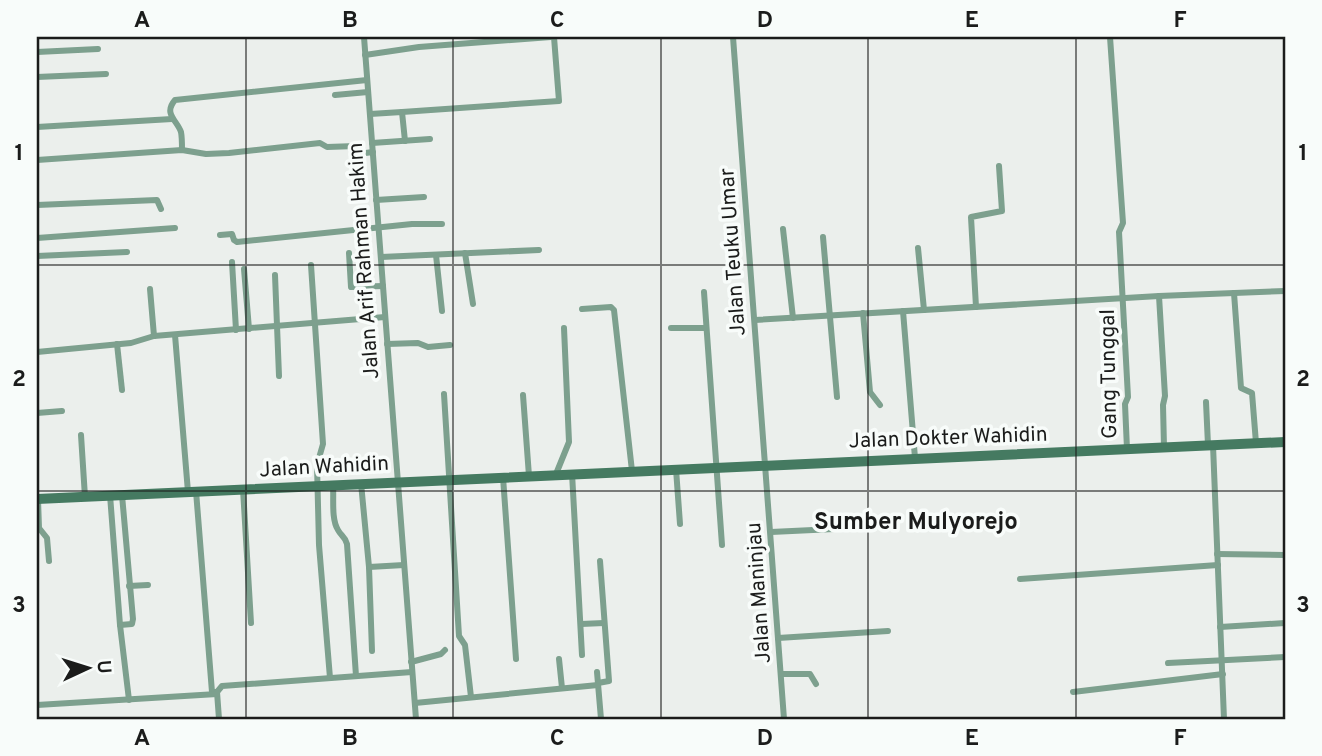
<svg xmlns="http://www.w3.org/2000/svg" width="1322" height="756" viewBox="0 0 1322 756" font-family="Overpass,sans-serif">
<rect width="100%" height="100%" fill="#ebefec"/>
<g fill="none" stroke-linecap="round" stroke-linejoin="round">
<!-- street -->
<g stroke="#7da08e" stroke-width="6">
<polyline points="364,37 416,719"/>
<polyline points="733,37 784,719"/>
<polyline points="1110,37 1123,223 1119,232 1128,397 1125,404 1127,449"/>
<polyline points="37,52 98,49"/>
<polyline points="365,55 419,47 551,37"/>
<polyline points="37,77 106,74"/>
<polyline points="335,95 368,92"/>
<polyline points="402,112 559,101 554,37"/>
<polyline points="370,114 402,112 405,141"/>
<polyline points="37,127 172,119"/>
<polyline points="372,143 430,139"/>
<path d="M182,150C182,144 182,137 181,132C177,120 163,114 175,100L367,80"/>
<polyline points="37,160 182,150 206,154 229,153 320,143 327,147 356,146 358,154 373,152"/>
<polyline points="376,200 424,197"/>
<polyline points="37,205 157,200 161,209"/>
<polyline points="783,229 793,318"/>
<polyline points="220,235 232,234 234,240 237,242 412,224 442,224"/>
<polyline points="823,237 837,397"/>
<polyline points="37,238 175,228"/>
<polyline points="918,248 924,310"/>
<polyline points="349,253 351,287 383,286"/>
<polyline points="465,253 473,304"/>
<polyline points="436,255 442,311"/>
<polyline points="37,256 127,252"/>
<polyline points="381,257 539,250"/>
<polyline points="232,262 236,330"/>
<polyline points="311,265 323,444 317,465 319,545 330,678"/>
<polyline points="244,269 249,329"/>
<polyline points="275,275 279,376"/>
<polyline points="150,289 154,336"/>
<polyline points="704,292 722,545"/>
<polyline points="1234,293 1241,388 1252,393 1256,443"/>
<polyline points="1159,296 1165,396 1163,405 1164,447"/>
<polyline points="976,307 971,217 1002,211 999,166"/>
<polyline points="582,309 611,307 614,310 632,471"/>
<polyline points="903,311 915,458"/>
<polyline points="863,313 870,392 880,405"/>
<polyline points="755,320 1159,296 1285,291"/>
<polyline points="671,328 706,328"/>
<polyline points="175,335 188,492"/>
<polyline points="117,344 122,390"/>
<polyline points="387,344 418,343 428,347 450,345"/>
<polyline points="37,352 131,343 154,336 385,317"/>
<polyline points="444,394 459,636 465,645 471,697"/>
<polyline points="523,395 529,476"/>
<polyline points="1206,402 1208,445"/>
<polyline points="37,413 62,411"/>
<polyline points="81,435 85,497"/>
<polyline points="1213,445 1224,719"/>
<polyline points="676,469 680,524"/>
<polyline points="572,473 582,655"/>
<polyline points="556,474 569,442 564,328"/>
<polyline points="503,477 516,659"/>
<polyline points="361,483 369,567 372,651"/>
<path d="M333,485C334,498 331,519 338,530C341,536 345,536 347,544L356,676"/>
<polyline points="243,489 251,623"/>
<polyline points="196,491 212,692 217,692 219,719"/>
<polyline points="110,495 120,625 129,700"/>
<polyline points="38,499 39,528 47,538 49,561"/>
<polyline points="771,532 876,527"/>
<polyline points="1217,554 1285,555"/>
<polyline points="369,567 404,565"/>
<polyline points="1020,579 1218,565"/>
<polyline points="129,586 148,585"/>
<polyline points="581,624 604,623"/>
<polyline points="120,625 132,624 133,619 122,495"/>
<polyline points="1220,627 1285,623"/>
<polyline points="778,638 888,631"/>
<polyline points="559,659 562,688"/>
<polyline points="411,662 441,654 445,650"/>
<polyline points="1168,663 1285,657"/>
<polyline points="597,672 601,719"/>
<polyline points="781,674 810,674 816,684"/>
<polyline points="598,683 609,681 600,561"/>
<polyline points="217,692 222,686 412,672"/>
<polyline points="1073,692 1223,674"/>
<polyline points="415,703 598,685"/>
<polyline points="37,705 217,694"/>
</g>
<!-- secondary -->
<polyline stroke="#457a61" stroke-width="10" points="37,499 1285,442"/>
</g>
<!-- grid -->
<path fill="none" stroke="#1b1c1b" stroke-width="2" stroke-opacity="0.55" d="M246,37V719M453,37V719M661,37V719M868,37V719M1076,37V719M37,265H1285M37,491H1285"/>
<g text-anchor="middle" stroke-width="7" stroke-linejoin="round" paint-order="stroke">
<!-- street labels -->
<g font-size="21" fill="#1b1c1b" stroke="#f8fcfa">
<text transform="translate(732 252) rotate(-94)" y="7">Jalan Teuku Umar</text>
<text transform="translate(363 261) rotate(-94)" y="7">Jalan Arif Rahman Hakim</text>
<text transform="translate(1108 374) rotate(-91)" y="7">Gang Tunggal</text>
<text transform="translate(948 437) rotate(-2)" y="7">Jalan Dokter Wahidin</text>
<text transform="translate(324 466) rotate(-3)" y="7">Jalan Wahidin</text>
<text transform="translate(758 593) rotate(-94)" y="7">Jalan Maninjau</text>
</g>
<!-- quarter labels -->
<g font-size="24" font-weight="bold" fill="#1b1c1b" stroke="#f8fcfa">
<text x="916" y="529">Sumber Mulyorejo</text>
</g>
</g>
<!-- border -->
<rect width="1322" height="756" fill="none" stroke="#f8fcfa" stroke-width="77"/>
<!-- north arrow -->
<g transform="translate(88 668) rotate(86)" stroke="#f8fcfa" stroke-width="5" paint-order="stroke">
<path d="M0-5L12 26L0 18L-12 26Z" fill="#1b1c1b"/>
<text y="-10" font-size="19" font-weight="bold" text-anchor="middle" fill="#1b1c1b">U</text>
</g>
<rect x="38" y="38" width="1246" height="680" fill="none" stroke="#1b1c1b" stroke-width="2.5"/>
<g font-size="23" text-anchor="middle" font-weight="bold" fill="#1b1c1b">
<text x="142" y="27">A</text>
<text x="350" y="27">B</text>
<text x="557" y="27">C</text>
<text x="765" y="27">D</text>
<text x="972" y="27">E</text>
<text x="1180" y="27">F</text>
<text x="19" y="160">1</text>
<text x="1303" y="160">1</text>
<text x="19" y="386">2</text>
<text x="1303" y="386">2</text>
<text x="19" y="612">3</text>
<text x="1303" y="612">3</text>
<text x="142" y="745">A</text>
<text x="350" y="745">B</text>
<text x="557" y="745">C</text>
<text x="765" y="745">D</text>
<text x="972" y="745">E</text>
<text x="1180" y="745">F</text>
</g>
</svg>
